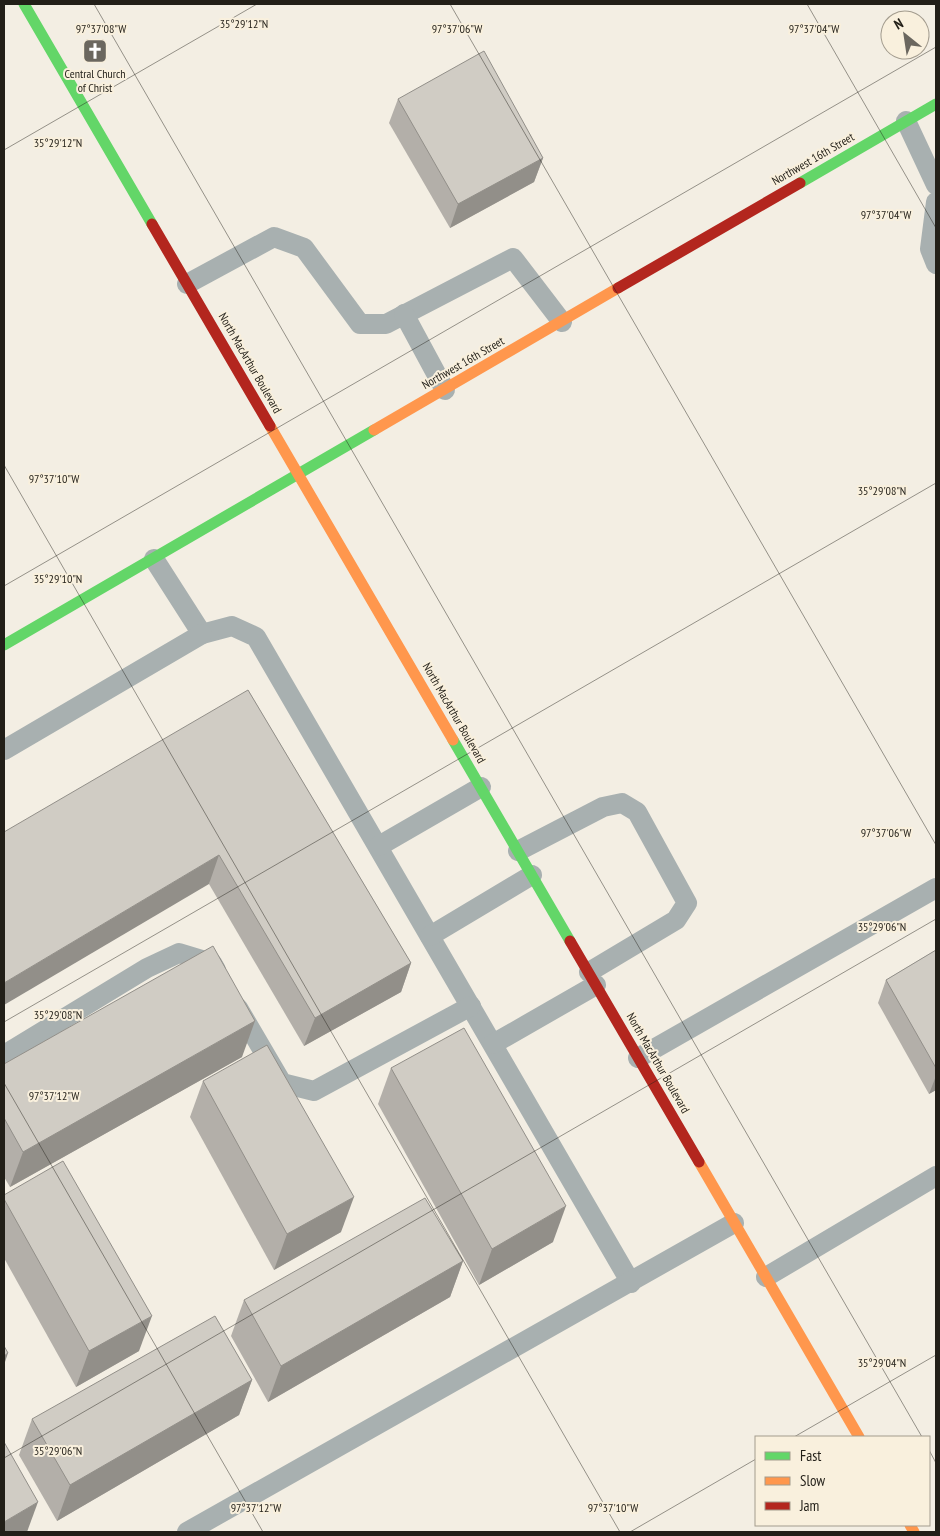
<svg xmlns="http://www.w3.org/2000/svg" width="940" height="1536" viewBox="0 0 940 1536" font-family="'PT Sans Narrow',sans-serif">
<rect width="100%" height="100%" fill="#f3eee3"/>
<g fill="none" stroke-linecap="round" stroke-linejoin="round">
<!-- lane -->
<g stroke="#a8b0b0" stroke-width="20">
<polyline points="906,121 936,185"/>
<polyline points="936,202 930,249 936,264"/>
<polyline points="187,284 274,237 304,248 360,324 386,324 513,258 562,322"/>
<polyline points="404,314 445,390"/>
<polyline points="154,559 202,634 232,626 256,637 631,1283"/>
<polyline points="4,750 202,634"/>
<polyline points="379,846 481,787"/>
<polyline points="518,851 603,807 622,803 637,812 687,903 676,920 589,972"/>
<polyline points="430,936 532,875"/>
<polyline points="238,1008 282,1083 314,1091 471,1006"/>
<polyline points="493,1044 596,985"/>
<polyline points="4,1055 147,968 179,953 212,963 216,970"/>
<polyline points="638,1058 936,888"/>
<polyline points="766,1277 936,1176"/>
<polyline points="187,1532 734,1223"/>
</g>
<!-- fast -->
<g stroke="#63d668" stroke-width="11">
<polyline points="24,4 152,224"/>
<polyline points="800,183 936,104"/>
<polyline points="4,645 374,430"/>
<polyline points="453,740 570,941"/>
</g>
<!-- slow -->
<g stroke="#ff974d" stroke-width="11">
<polyline points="270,426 453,740"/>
<polyline points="374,430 618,288"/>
<polyline points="699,1162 859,1437"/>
<polyline points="910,1525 914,1532"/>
</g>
<!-- jam -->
<g stroke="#b3261e" stroke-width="11">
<polyline points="152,224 270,426"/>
<polyline points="618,288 800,183"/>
<polyline points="570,941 699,1162"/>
</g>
</g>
<!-- wall -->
<g fill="#b3afa9">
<polygon points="398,99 543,158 534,182 450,228 389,123"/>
<polygon points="248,690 411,963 401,992 304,1046 209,884"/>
<polygon points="936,950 936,1090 929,1094 878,1003 886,980"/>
<polygon points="242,1057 10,1187 4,1177 4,1064"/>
<polygon points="391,1068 553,1242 479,1285 378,1104"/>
<polygon points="203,1081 341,1232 274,1270 190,1117"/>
<polygon points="4,1195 139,1351 76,1387 4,1258"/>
<polygon points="463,1261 450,1297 268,1402 231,1336 244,1300"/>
<polygon points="252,1380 239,1415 57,1521 19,1455 32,1419"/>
</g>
<!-- shaded-wall -->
<g fill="#928f89">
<polygon points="543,158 534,182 450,228 458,204"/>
<polygon points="219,855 209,884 4,1005 4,983"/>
<polygon points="411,963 401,992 304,1046 315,1018"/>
<polygon points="255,1021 242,1057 10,1187 23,1152"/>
<polygon points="936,1076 936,1090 929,1094"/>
<polygon points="354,1197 341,1232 274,1270 287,1234"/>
<polygon points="566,1206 553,1242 479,1285 492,1249"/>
<polygon points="463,1261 450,1297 268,1402 281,1366"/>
<polygon points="152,1316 139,1351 76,1387 89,1351"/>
<polygon points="8,1353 4,1365 4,1356"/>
<polygon points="252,1380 239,1415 57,1521 70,1485"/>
<polygon points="38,1502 27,1532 4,1532 4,1522"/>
</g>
<!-- building -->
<g fill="#d0ccc4" stroke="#928f89">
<polygon points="484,51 543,158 458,204 398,99"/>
<polygon points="248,690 411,963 315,1018 219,855 4,983 4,832"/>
<polygon points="213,946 255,1021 23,1152 4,1118 4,1064"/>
<polygon points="936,950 936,1068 886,980"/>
<polygon points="464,1028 566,1206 492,1249 391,1068"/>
<polygon points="267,1045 354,1197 287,1234 203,1081"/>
<polygon points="63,1161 152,1316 89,1351 4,1199 4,1195"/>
<polygon points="425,1198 463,1261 281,1366 244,1300"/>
<polygon points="215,1316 252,1380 70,1485 32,1419"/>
<polygon points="4,1346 8,1353 4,1356"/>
<polygon points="4,1442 38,1502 4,1522"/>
</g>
<!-- ticks -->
<path fill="none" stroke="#221f18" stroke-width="1" stroke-opacity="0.45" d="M94,4L922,1437M450,4L936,845M807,4L936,228M4,150L257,4M4,465L620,1532M4,586L936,47M4,1022L936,483M4,1083L263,1532M794,1437L936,1355M929,1450L936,1463M4,1458L936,919M630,1532L756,1459"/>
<!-- icons -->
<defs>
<symbol id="church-square" viewBox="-11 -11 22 22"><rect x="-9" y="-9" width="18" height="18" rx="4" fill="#6b675f" stroke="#f9f0dd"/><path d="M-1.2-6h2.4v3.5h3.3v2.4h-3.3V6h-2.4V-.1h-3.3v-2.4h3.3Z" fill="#fff"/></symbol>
</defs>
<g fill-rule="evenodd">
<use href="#church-square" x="81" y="37" width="28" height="28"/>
</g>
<g text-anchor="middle" stroke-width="4" stroke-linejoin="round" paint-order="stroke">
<!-- poi labels -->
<g font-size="12" fill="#221f18" stroke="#f9f0dd">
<text x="95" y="78">Central Church<tspan x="95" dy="14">of Christ</tspan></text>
</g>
<!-- street labels -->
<g font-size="12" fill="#221f18" stroke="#f9f0dd">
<text transform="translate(813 159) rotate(-30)" y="4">Northwest 16th Street</text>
<text transform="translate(250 363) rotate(60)" y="4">North MacArthur Boulevard</text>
<text transform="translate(463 363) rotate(-30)" y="4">Northwest 16th Street</text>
<text transform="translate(454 713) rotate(60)" y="4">North MacArthur Boulevard</text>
<text transform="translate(658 1063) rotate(60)" y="4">North MacArthur Boulevard</text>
</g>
</g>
<g font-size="12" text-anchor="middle" fill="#221f18" stroke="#f9f0dd" stroke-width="4" stroke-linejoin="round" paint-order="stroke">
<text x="244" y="28">35°29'12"N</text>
<text x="457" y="33">97°37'06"W</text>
<text x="814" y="33">97°37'04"W</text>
<text x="101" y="33">97°37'08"W</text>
<text x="58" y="147">35°29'12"N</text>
<text x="886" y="219">97°37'04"W</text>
<text x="54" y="483">97°37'10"W</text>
<text x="882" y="495">35°29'08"N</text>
<text x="58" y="583">35°29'10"N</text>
<text x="886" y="837">97°37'06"W</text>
<text x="882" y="931">35°29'06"N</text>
<text x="58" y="1019">35°29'08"N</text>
<text x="54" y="1100">97°37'12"W</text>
<text x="882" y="1367">35°29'04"N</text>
<text x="58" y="1455">35°29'06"N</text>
<text x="256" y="1512">97°37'12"W</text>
<text x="613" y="1512">97°37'10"W</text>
</g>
<!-- border -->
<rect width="940" height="1536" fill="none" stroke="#221f18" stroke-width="10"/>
<!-- legend -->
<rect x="755" y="1436" width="175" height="90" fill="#f9f0dd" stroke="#a39c8e"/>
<rect x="765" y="1452" width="25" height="8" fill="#63d668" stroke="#a39c8e"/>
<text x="800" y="1461" font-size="15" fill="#221f18">Fast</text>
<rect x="765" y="1477" width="25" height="8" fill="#ff974d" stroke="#a39c8e"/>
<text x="800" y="1486" font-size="15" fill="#221f18">Slow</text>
<rect x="765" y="1502" width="25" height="8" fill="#b3261e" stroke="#a39c8e"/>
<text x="800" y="1511" font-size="15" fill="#221f18">Jam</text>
<!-- north arrow -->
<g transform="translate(905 35) rotate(330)"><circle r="24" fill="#f9f0dd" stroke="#a39c8e"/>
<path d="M0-4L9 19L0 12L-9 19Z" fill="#6b675f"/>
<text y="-8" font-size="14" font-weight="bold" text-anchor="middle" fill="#221f18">N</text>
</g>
</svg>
